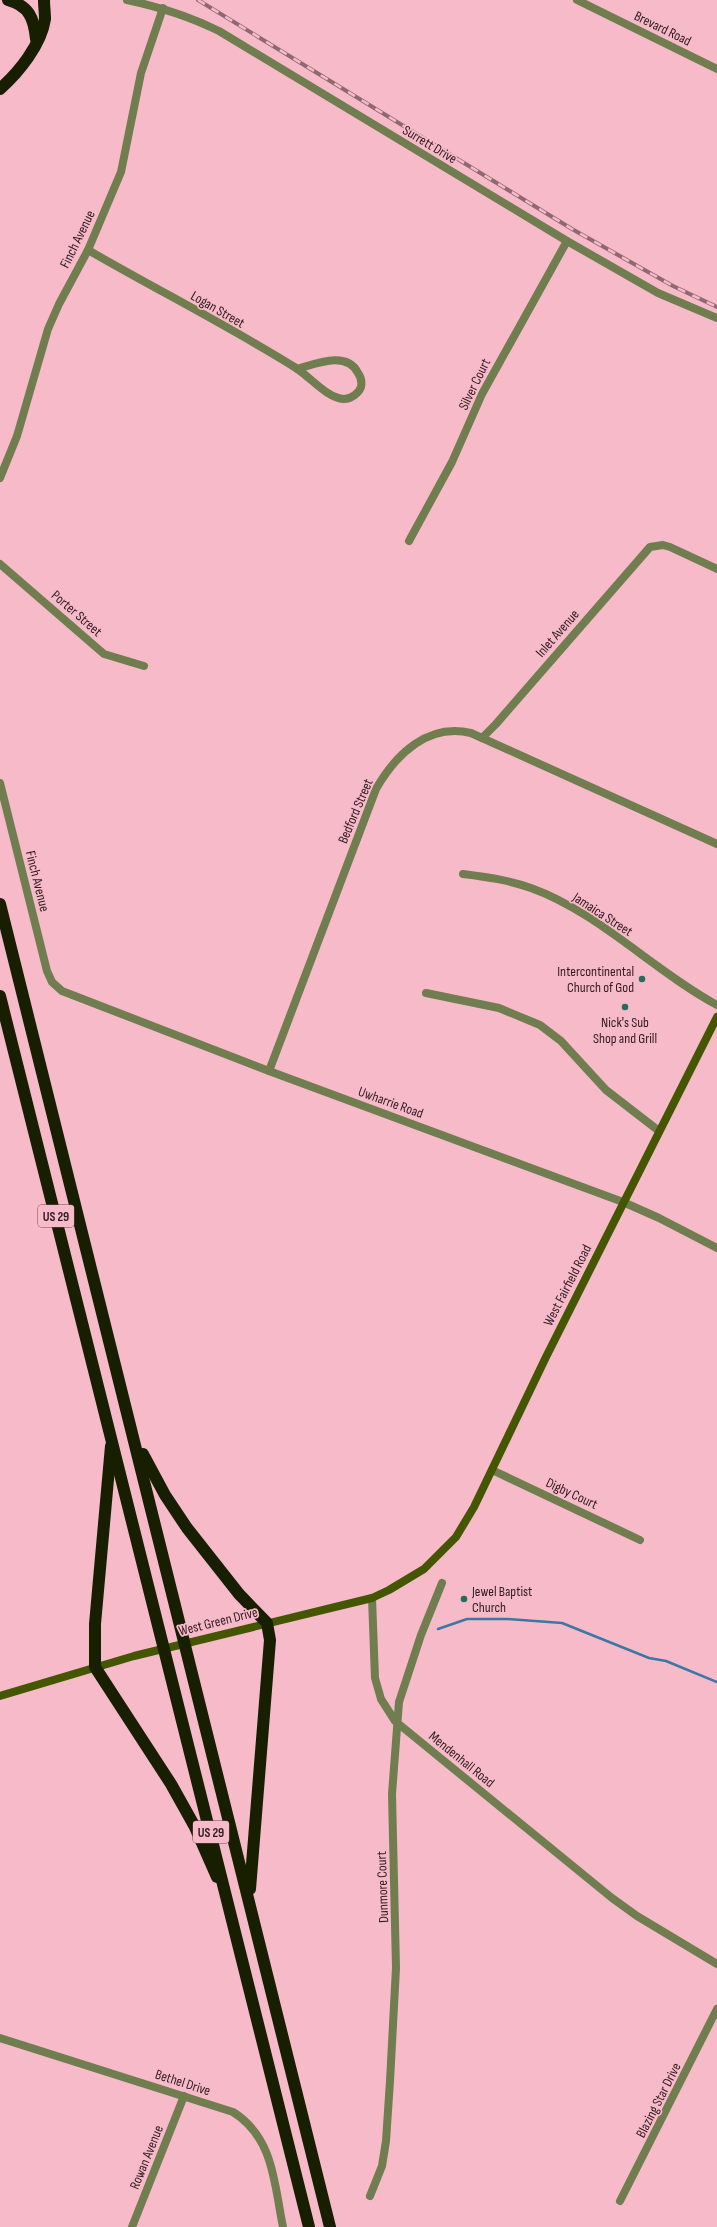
<svg xmlns="http://www.w3.org/2000/svg" width="717" height="2227" viewBox="0 0 717 2227" font-family="'Sofia Sans Condensed',sans-serif">
<rect width="100%" height="100%" fill="#f6bac9"/>
<g fill="none" stroke-linecap="round" stroke-linejoin="round">
<!-- stream -->
<polyline stroke="#3c78a3" stroke-width="2.5" points="438,1629 467,1619 507,1619 562,1623 649,1658 666,1661 717,1682"/>
<!-- minor -->
<g stroke="#707d4f" stroke-width="8">
<polyline points="577,0 717,69"/>
<path d="M88,250C157,290 229,326 296,368C310,377 327,398 344,399C351,399 359,393 361,387C362,382 361,377 358,373C347,350 315,364 297,369"/>
<polyline points="0,478 17,436 48,329 59,304 88,250 121,172 141,73 163,8"/>
<polyline points="409,541 452,462 482,394 567,241"/>
<polyline points="0,564 104,654 144,666"/>
<polyline points="482,738 496,724 650,547 663,545 670,547 717,569"/>
<polyline points="0,783 47,971 52,982 62,991 269,1071 623,1202 659,1218 717,1248"/>
<path d="M463,874C487,877 509,880 531,888C598,912 654,971 717,1005"/>
<polyline points="426,993 499,1008 540,1025 561,1041 606,1090 659,1131"/>
<path d="M269,1071L376,789C396,754 428,723 471,733L717,844"/>
<polyline points="492,1470 640,1540"/>
<polyline points="372,1598 375,1678 381,1699 395,1721 612,1898 637,1916 717,1964"/>
<path d="M0,2038L233,2112C274,2138 274,2183 283,2227"/>
<polyline points="370,2196 382,2166 386,2141 390,2081 396,1968 392,1794 399,1702 421,1635 442,1583"/>
<polyline points="620,2201 717,2009"/>
<polyline points="132,2227 184,2096"/>
</g>
<!-- tertiary -->
<path stroke="#707d4f" stroke-width="8" d="M127,0C160,7 189,16 219,31L567,241L658,293L717,318"/>
<!-- secondary -->
<polyline stroke="#455600" stroke-width="8" points="0,1696 134,1656 372,1598 389,1590 424,1569 456,1537 474,1507 546,1357 717,1017"/>
<!-- motorway -->
<g stroke="#171f00" stroke-width="12">
<path d="M8,0C29,6 34,18 36,39"/>
<path d="M0,89C19,72 41,45 45,19C45,13 44,6 44,0"/>
<polyline points="0,904 330,2227"/>
<polyline points="0,996 309,2227"/>
<polyline points="111,1446 95,1624 95,1667 171,1784 195,1827 217,1877"/>
<polyline points="143,1454 165,1495 187,1528 239,1594 267,1623 270,1640 250,1889"/>
</g>
<defs>
<polyline id="rail" points="198,0 572,229 673,286 717,307"/>
</defs>
<!-- rail casing -->
<use href="#rail" stroke="#906872" stroke-width="4"/>
<!-- rail -->
<use href="#rail" stroke="#f6bac9" stroke-width="2.5" stroke-dasharray="8" stroke-linecap="butt"/>
</g>
<!-- markers -->
<g fill="#246b61" stroke="#f6bac9" stroke-width="1.5">
<circle cx="642" cy="979" r="4"/>
<circle cx="625" cy="1007" r="4"/>
<circle cx="464" cy="1599" r="4"/>
</g>
<g text-anchor="middle" stroke-width="3.5" stroke-linejoin="round" paint-order="stroke">
<!-- shield labels -->
<g fill="#f6bac9" stroke="#6c4b53" stroke-width="1">
<rect x="38" y="1205" width="36" height="22" rx="3"/>
<rect x="193" y="1821" width="36" height="22" rx="3"/>
</g>
<g font-size="13" font-weight="bold" fill="#311b21">
<text x="56" y="1221">US 29</text>
<text x="211" y="1837">US 29</text>
</g>
<!-- street labels -->
<g font-size="14" fill="#311b21" stroke="#f6bac9">
<text transform="translate(663 28) rotate(26)" y="5">Brevard Road</text>
<text transform="translate(430 144) rotate(31)" y="5">Surrett Drive</text>
<text transform="translate(77 239) rotate(-64)" y="5">Finch Avenue</text>
<text transform="translate(218 309) rotate(30)" y="5">Logan Street</text>
<text transform="translate(474 384) rotate(-64)" y="5">Silver Court</text>
<text transform="translate(77 613) rotate(41)" y="5">Porter Street</text>
<text transform="translate(557 633) rotate(-49)" y="5">Inlet Avenue</text>
<text transform="translate(355 811) rotate(-67)" y="5">Bedford Street</text>
<text transform="translate(38 881) rotate(76)" y="5">Finch Avenue</text>
<text transform="translate(603 914) rotate(33)" y="5">Jamaica Street</text>
<text transform="translate(391 1102) rotate(20)" y="5">Uwharrie Road</text>
<text transform="translate(567 1285) rotate(-63)" y="5">West Fairfield Road</text>
<text transform="translate(572 1493) rotate(25)" y="5">Digby Court</text>
<text transform="translate(218 1621) rotate(-14)" y="5">West Green Drive</text>
<text transform="translate(462 1759) rotate(39)" y="5">Mendenhall Road</text>
<text transform="translate(382 1887) rotate(-92)" y="5">Dunmore Court</text>
<text transform="translate(183 2082) rotate(18)" y="5">Bethel Drive</text>
<text transform="translate(658 2100) rotate(-63)" y="5">Blazing Star Drive</text>
<text transform="translate(146 2157) rotate(-68)" y="5">Rowan Avenue</text>
</g>
<!-- poi labels -->
<g font-size="14" fill="#311b21" stroke="#f6bac9" text-anchor="end">
<text x="634" y="976">Intercontinental<tspan x="634" dy="16">Church of God</tspan></text>
<text x="625" y="1027" text-anchor="middle">Nick's Sub<tspan x="625" dy="16">Shop and Grill</tspan></text>
<text x="472" y="1596" text-anchor="start">Jewel Baptist<tspan x="472" dy="16">Church</tspan></text>
</g>
</g>
</svg>
